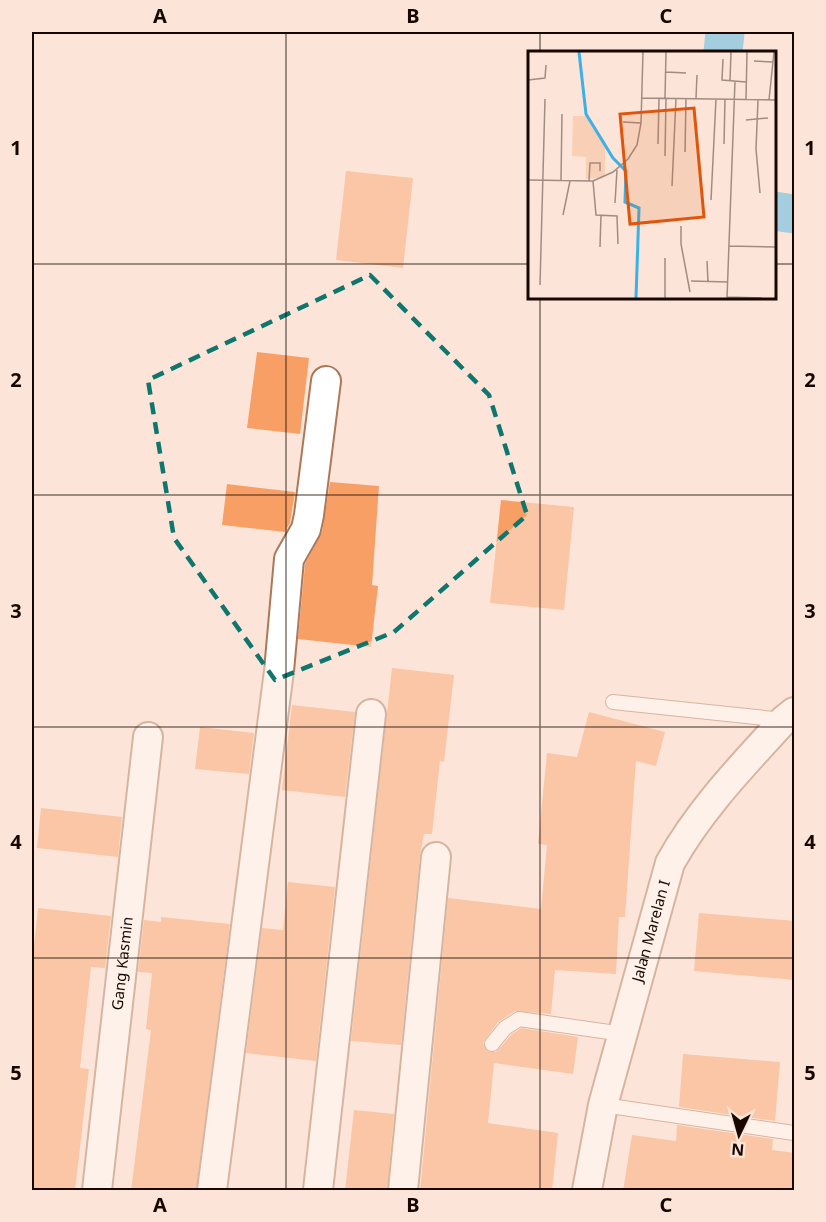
<svg xmlns="http://www.w3.org/2000/svg" width="826" height="1222" viewBox="0 0 826 1222" font-family="'Noto Sans',sans-serif">
<rect width="100%" height="100%" fill="#fce5d8"/>
<g fill="none" stroke-linecap="round" stroke-linejoin="round">
<!-- canal -->
<g stroke="#3ab1e7" stroke-width="39">
<polyline points="723,52 725,32"/>
<polyline points="774,211 794,214"/>
</g>
</g>
<!-- building -->
<g fill="#f89f66">
<polygon points="346,171 413,178 403,268 336,260"/>
<polygon points="257,352 309,358 300,434 247,428"/>
<polygon points="330,482 379,486 372,585 378,586 371,647 298,639 305,564 322,532"/>
<polygon points="227,484 295,492 290,523 285,532 222,525"/>
<polygon points="501,500 574,507 564,610 490,603"/>
<polygon points="392,668 454,675 444,762 440,761 432,834 424,834 420,855 401,1045 351,1041"/>
<polygon points="292,705 355,712 345,797 282,790"/>
<polygon points="589,712 665,732 656,766 636,761 625,917 619,917 616,974 555,970 551,1014 515,1011 498,1022 483,1043 487,1051 496,1052 511,1035 521,1028 578,1037 573,1074 494,1063 488,1123 558,1133 552,1191 420,1191 448,898 541,909 547,845 538,844 547,753 577,757"/>
<polygon points="200,727 254,733 249,774 195,769"/>
<polygon points="41,808 122,817 118,857 37,848"/>
<polygon points="288,882 335,887 316,1061 246,1053 262,928 283,930"/>
<polygon points="38,908 111,916 105,968 91,967 80,1068 89,1069 75,1191 32,1191 32,965"/>
<polygon points="699,913 795,921 795,980 694,971"/>
<polygon points="161,917 230,924 196,1191 131,1191 151,1030 146,1029 152,973 138,972 144,920 161,922"/>
<polygon points="683,1054 780,1062 775,1121 679,1107"/>
<polygon points="354,1110 394,1114 387,1191 345,1191"/>
<polygon points="677,1125 773,1139 772,1150 795,1153 795,1191 623,1191 632,1135 676,1141"/>
</g>
<g fill="none" stroke-linecap="round" stroke-linejoin="round">
<defs>
<g id="service">
<polyline points="613,702 784,720"/>
<polyline points="492,1044 505,1028 519,1019 623,1034"/>
<polyline points="603,1105 794,1133"/>
</g>
<g id="minor">
<path id="s1" d="M97,1190L148,737"/>
<polyline points="212,1190 279,671 289,559 306,529 309,515 326,381"/>
<polyline points="318,1190 371,714"/>
<polyline points="403,1190 436,857"/>
<path id="s2" d="M587,1190L603,1105L670,863C700,809 743,765 784,720L794,712"/>
</g>
</defs>
<!-- service casing -->
<use href="#service" stroke="#ab795a" stroke-width="16"/>
<!-- minor casing -->
<use href="#minor" stroke="#ab795a" stroke-width="32"/>
<!-- service -->
<use href="#service" stroke="#fff" stroke-width="14"/>
<!-- minor -->
<use href="#minor" stroke="#fff" stroke-width="28"/>
</g>
<!-- marked area -->
<path d="M0 0H826V1222H0ZM370,275L489,395L527,515L394,632L275,680L174,538L148,380Z" fill="#fce5d8" fill-opacity=".55" fill-rule="evenodd"/>
<path fill="none" stroke="#0f766e" stroke-width="4.5" stroke-dasharray="12 8" stroke-linejoin="round" d="M370,275L489,395L527,515L394,632L275,680L174,538L148,380Z"/>
<!-- grid -->
<path fill="none" stroke="#180700" stroke-width="1.5" stroke-opacity="0.55" d="M286,32V1190M540,32V52M32,264H529M774,264H794M540,297V1190M32,495H794M32,727H794M32,958H794"/>
<g text-anchor="middle" stroke-width="4.5" stroke-linejoin="round" paint-order="stroke">
<!-- street labels -->
<g font-size="15" fill="#180700" stroke="#fce5d8">
<text dy="5" stroke="none"><textPath href="#s2" startOffset="267">Jalan Marelan I</textPath></text>
<text dy="5" stroke="none"><textPath href="#s1" startOffset="228">Gang Kasmin</textPath></text>
</g>
</g>
<!-- overview -->
<g transform="translate(528 51)">
<rect width="248" height="248" fill="#fce5d8"/>
<path d="M45,65H59L77,90V126L58,128V106L44,105Z" fill="#f9cfb6"/>
<path fill="none" stroke="#3ab1e7" stroke-width="3" d="M51,1L58,63L85,107L98,120L97,151L111,157L108,247"/>
<path fill="none" stroke="#a18c82" stroke-width="1.5" d="M195,8L194,29L218,31M226,10L245,11M138,21L158,22M0,29L17,27L18,14M202,30L203,1M114,47L248,49M137,47L138,1M168,47L169,24M218,48L219,1M230,49L228,98L232,142M241,49L246,1M218,69L240,67M95,71L113,72M130,93L131,47M196,93L197,48M157,101L158,47M137,105L138,47M0,129L65,130L85,121L100,108L109,94L113,72L115,1M33,129L34,63M61,130L62,112H72V120M65,130L68,164L89,165L90,193M144,135L148,47M183,149L188,48M87,152L89,119M35,164L42,130M153,175V193L162,241M201,195L248,196M72,196L73,164M137,207V247M179,210L180,231M163,230L200,231M12,234L17,48M199,246L234,247M199,247L207,30"/>
<path fill="#de550b" fill-opacity="0.15" stroke="#de550b" stroke-width="3" d="M166,57L176,166L102,173L92,63Z"/>
<rect width="248" height="248" fill="none" stroke="#180700" stroke-width="3"/>
</g>
<!-- border -->
<rect width="826" height="1222" fill="none" stroke="#fce5d8" stroke-width="66"/>
<!-- north arrow -->
<g transform="translate(739 1135) rotate(185)" stroke="#fce5d8" stroke-width="4.5" paint-order="stroke">
<path d="M0-4.5L10 22L0 15L-10 22Z" fill="#180700"/>
<text y="-9" font-size="16" font-weight="bold" text-anchor="middle" fill="#180700">N</text>
</g>
<rect x="33" y="33" width="760" height="1156" fill="none" stroke="#180700" stroke-width="2"/>
<g font-size="20" text-anchor="middle" font-weight="bold" fill="#180700">
<text x="160" y="23">A</text>
<text x="413" y="23">B</text>
<text x="666" y="23">C</text>
<text x="16" y="155">1</text>
<text x="810" y="155">1</text>
<text x="16" y="387">2</text>
<text x="810" y="387">2</text>
<text x="16" y="618">3</text>
<text x="810" y="618">3</text>
<text x="16" y="849">4</text>
<text x="810" y="849">4</text>
<text x="16" y="1080">5</text>
<text x="810" y="1080">5</text>
<text x="160" y="1212">A</text>
<text x="413" y="1212">B</text>
<text x="666" y="1212">C</text>
</g>
</svg>
